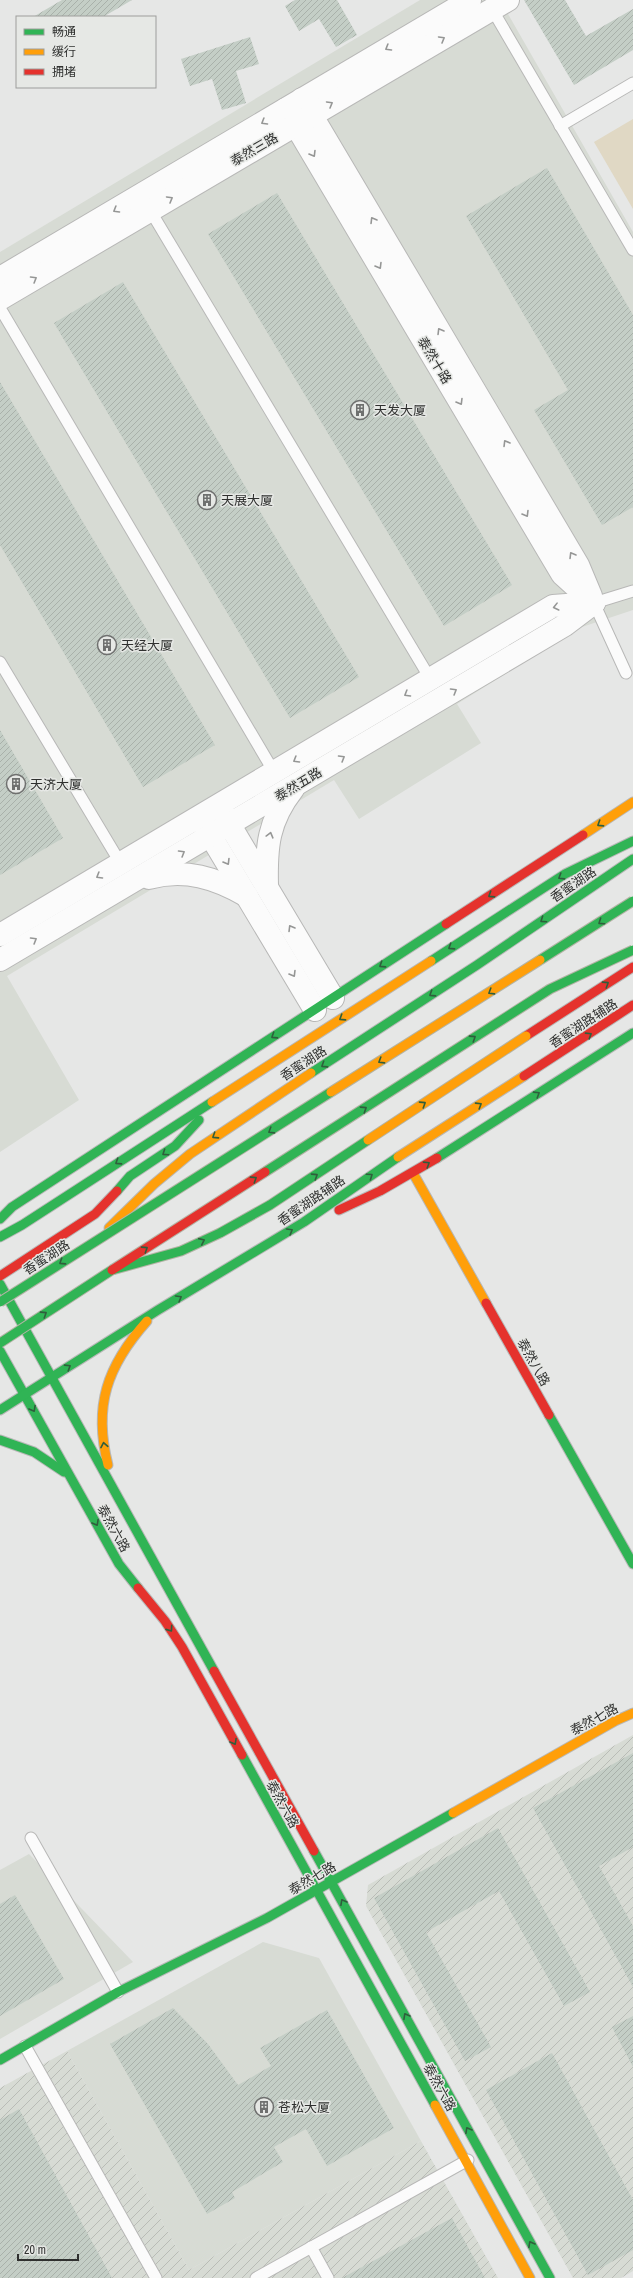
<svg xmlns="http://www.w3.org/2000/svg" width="633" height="2278" viewBox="0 0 633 2278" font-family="'Archivo Narrow','Noto Sans SC',sans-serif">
<defs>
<pattern id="industrial-furrows" width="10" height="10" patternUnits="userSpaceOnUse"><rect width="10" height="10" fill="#d7dbd4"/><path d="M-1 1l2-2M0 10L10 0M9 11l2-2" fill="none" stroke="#b9bcb6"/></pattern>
<pattern id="building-hatch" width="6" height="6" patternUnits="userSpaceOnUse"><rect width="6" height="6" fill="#c4cec6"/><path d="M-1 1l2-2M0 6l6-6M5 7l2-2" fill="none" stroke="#a9b1aa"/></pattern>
</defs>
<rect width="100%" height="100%" fill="#e6e7e6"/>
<!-- built -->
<g fill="#d7dbd4">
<polygon points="420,0 500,0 633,232 633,610 582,627 457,704 481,743 359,819 334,780 7,976 79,1100 0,1152 0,252"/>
<polygon points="29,1854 133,1962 0,2039 0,1870"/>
<polygon points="263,1942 319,1958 421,2141 189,2270 67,2051"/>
</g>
<!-- industrial -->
<g fill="url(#industrial-furrows)">
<polygon points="633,1735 633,2271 621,2278 573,2278 366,1906 368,1885"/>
<polygon points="67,2051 189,2270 421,2141 498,2278 0,2278 0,2088"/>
</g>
<!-- pitch -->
<polygon fill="#e0d8c4" points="633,119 633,209 594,142"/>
<!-- building -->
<g fill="url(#building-hatch)">
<polygon points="62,0 132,0 103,17 33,17"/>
<polygon points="295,0 337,0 357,35 336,47 319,19 299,31 285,6"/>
<polygon points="524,0 565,0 586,36 633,9 633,50 574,85"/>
<polygon points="250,37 259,64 236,71 246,103 222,110 212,79 190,86 181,59"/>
<polygon points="547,168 633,315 633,507 602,525 534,410 568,390 466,216"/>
<polygon points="277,193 512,585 444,626 208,234"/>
<polygon points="123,282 359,677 290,718 54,323"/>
<polygon points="0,382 215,745 143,787 0,545"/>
<polygon points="0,730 63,838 0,875"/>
<polygon points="633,1753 633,1847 599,1866 633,1926 633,1987 533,1808"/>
<polygon points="498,1828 590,1992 564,2006 499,1891 426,1932 491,2047 465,2061 374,1898"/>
<polygon points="15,1895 64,1979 0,2016 0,1904"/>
<polygon points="173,2008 208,2044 238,2085 271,2066 260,2048 327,2010 394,2128 327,2166 306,2129 274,2147 283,2162 232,2192 235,2198 207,2214 110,2044"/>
<polygon points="633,2016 633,2067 612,2027"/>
<polygon points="552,2053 633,2200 633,2250 588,2275 486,2090"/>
<polygon points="19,2109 112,2278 0,2278 0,2120"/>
<polygon points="452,2218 485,2278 342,2278"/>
</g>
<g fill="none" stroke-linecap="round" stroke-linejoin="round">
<defs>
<g id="lane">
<polyline points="492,9 633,250"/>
<polyline points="560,126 633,83"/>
<polyline points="150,210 431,680"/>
<polyline points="0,308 274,772"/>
<polyline points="0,662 121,864"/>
<polyline points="626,673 594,603 633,591"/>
<polyline points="31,1838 118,1992"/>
<polyline points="25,2046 156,2278"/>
<polyline points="311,2247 328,2278"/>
<polyline points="256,2278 468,2160"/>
</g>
<g id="street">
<polyline points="302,99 578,565 591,596"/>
<polyline points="286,109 562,574 594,603"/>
<polyline points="0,278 470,0"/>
<polyline points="0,299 508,0"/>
<polyline points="222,812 333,998"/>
<polyline points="203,823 315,1010"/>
<path d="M149,878C185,868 216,878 247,896"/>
<path d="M267,886C266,847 268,821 293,789"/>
<polyline points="0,935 553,606 594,603"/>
<polyline points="0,960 565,625 594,603"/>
</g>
<g id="fast">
<polyline points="431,961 565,874 633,841"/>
<polyline points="311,1073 477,965 633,859"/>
<polyline points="437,1158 633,1033"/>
<polyline points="117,1191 130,1176 175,1146 199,1120"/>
<polyline points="0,1219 12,1207 446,924"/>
<polyline points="0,1237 22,1225 212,1102"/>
<polyline points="0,1284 214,1671"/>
<polyline points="0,1351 119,1564 138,1588"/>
<polyline points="0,1410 158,1310 304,1222 398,1157"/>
<polyline points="549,1415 633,1564"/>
<polyline points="0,1440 34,1452 64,1472"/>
<polyline points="242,1755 435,2105"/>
<polyline points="314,1851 550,2278"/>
<polyline points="0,2060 118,1992 267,1918 453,1813"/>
</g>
<g id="slow">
<polyline points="583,835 633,802"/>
<polyline points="212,1102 431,961"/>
<polyline points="398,1157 524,1076"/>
<polyline points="413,1173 486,1303"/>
<polyline points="109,1228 154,1184 190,1154 311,1073"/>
<path d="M108,1465C93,1406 107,1366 147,1321"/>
<polyline points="453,1813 615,1721 633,1713"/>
<polyline points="435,2105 530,2278"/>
</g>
<g id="jam">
<polyline points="446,924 583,835"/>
<polyline points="526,1036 633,967"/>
<polyline points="524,1076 633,1005"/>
<polyline points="339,1210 380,1191 437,1158"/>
<polyline points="0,1276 95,1214 117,1191"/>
<polyline points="486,1303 549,1415"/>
<polyline points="138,1588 165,1621 182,1647 242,1755"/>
<polyline points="214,1671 314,1851"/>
</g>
</defs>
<!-- lane casing -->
<use href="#lane" stroke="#b8b8b7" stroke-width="13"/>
<!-- street casing -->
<use href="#street" stroke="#b8b8b7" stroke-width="24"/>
<!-- fast casing -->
<use href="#fast" stroke="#b8b8b7" stroke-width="11"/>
<!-- slow casing -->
<use href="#slow" stroke="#b8b8b7" stroke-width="11"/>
<!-- jam casing -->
<use href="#jam" stroke="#b8b8b7" stroke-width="11"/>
<!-- lane -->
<use href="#lane" stroke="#fbfbfb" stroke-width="11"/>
<!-- street -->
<use href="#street" stroke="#fbfbfb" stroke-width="22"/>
<!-- fast -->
<use href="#fast" stroke="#30b455" stroke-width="9"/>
<!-- slow -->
<use href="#slow" stroke="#ff9f0a" stroke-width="9"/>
<!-- jam -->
<use href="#jam" stroke="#e5322d" stroke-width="9"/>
<defs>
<g id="fast-bridge">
<polyline points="540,960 633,901"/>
<polyline points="265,1172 550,989 633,950"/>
<polyline points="0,1302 331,1092"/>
<polyline points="0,1343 112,1270 181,1251 220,1233 270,1205 368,1140"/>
</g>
<g id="slow-bridge">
<polyline points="331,1092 540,960"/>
<polyline points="368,1140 526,1036"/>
</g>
<polyline id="jam-bridge" points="112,1270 265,1172"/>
</defs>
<!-- fast-bridge casing -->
<use href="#fast-bridge" stroke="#b3b3a5" stroke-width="11" stroke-linecap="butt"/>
<!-- slow-bridge casing -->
<use href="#slow-bridge" stroke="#b3b3a5" stroke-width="11" stroke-linecap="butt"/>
<!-- jam-bridge casing -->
<use href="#jam-bridge" stroke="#b3b3a5" stroke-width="11" stroke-linecap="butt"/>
<!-- fast-bridge -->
<use href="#fast-bridge" stroke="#30b455" stroke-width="9"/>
<!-- slow-bridge -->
<use href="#slow-bridge" stroke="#ff9f0a" stroke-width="9"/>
<!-- jam-bridge -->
<use href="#jam-bridge" stroke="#e5322d" stroke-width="9"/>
</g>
<!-- one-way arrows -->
<defs><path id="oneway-chevron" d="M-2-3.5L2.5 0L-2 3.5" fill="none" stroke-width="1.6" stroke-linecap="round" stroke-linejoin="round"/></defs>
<g stroke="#959695">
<use href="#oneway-chevron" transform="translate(442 39) rotate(-30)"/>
<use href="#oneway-chevron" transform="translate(388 48) rotate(149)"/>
<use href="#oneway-chevron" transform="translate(330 104) rotate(-30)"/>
<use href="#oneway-chevron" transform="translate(264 122) rotate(149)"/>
<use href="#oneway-chevron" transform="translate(313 154) rotate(59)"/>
<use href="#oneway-chevron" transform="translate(170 199) rotate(-30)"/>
<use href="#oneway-chevron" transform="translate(116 210) rotate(149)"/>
<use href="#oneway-chevron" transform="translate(373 220) rotate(-121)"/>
<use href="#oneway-chevron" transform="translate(379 266) rotate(59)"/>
<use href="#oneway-chevron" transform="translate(34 279) rotate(-31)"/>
<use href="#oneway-chevron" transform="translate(440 331) rotate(-121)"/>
<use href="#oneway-chevron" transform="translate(460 402) rotate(59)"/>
<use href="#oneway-chevron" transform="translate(506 443) rotate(-121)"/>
<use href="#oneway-chevron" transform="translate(526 514) rotate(59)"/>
<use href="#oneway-chevron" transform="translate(572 555) rotate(-121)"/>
<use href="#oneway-chevron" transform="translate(556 607) rotate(166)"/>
<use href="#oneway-chevron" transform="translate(454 691) rotate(-31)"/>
<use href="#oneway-chevron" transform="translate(407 694) rotate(149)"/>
<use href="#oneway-chevron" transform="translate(342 758) rotate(-31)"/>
<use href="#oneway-chevron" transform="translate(296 760) rotate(149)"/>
<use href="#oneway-chevron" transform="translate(270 835) rotate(-75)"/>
<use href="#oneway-chevron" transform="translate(182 853) rotate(-31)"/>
<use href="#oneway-chevron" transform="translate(227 862) rotate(59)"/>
<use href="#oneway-chevron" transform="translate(99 876) rotate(149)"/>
<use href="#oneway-chevron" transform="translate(291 928) rotate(-121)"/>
<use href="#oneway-chevron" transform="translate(34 940) rotate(-31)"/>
<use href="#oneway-chevron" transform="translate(293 974) rotate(59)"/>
</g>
<g stroke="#2f5e3c">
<use href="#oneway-chevron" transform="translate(600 824) rotate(147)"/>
<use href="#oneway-chevron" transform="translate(561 877) rotate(148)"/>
<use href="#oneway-chevron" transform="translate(491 895) rotate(147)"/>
<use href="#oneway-chevron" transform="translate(543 920) rotate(146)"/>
<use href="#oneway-chevron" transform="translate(601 922) rotate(146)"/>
<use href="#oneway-chevron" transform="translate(451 947) rotate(147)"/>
<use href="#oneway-chevron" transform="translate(382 965) rotate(147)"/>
<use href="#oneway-chevron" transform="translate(606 984) rotate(-33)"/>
<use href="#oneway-chevron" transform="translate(491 992) rotate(148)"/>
<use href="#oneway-chevron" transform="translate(432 994) rotate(147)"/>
<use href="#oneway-chevron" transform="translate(342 1018) rotate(147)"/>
<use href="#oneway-chevron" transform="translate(589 1035) rotate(-32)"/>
<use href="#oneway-chevron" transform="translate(274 1036) rotate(147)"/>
<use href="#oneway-chevron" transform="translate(473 1038) rotate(-33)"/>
<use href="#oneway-chevron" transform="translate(381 1061) rotate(148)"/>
<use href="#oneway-chevron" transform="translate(324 1065) rotate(147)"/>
<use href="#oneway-chevron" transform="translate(537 1094) rotate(-32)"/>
<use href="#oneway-chevron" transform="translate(423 1104) rotate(-33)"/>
<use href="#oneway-chevron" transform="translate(479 1105) rotate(-32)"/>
<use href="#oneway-chevron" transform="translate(364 1109) rotate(-33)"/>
<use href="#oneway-chevron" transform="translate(271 1131) rotate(148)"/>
<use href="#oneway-chevron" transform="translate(215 1136) rotate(147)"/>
<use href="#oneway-chevron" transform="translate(165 1153) rotate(146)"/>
<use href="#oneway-chevron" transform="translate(118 1162) rotate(147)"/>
<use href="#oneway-chevron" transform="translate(427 1164) rotate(-32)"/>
<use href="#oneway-chevron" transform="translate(315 1176) rotate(-33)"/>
<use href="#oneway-chevron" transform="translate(370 1176) rotate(-35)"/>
<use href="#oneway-chevron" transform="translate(254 1179) rotate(-33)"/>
<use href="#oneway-chevron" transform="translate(290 1231) rotate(-31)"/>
<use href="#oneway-chevron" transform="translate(202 1241) rotate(-24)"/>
<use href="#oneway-chevron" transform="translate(145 1249) rotate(-33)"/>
<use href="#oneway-chevron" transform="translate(62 1262) rotate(147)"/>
<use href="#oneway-chevron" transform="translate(179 1298) rotate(-30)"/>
<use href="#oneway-chevron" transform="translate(44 1314) rotate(-33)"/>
<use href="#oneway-chevron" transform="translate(68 1367) rotate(-32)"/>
<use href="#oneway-chevron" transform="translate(33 1409) rotate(61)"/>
<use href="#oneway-chevron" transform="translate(104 1445) rotate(-101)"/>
<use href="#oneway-chevron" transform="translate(96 1523) rotate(61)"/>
<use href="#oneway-chevron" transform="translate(170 1629) rotate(55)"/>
<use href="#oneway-chevron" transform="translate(234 1742) rotate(61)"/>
<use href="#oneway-chevron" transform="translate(343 1902) rotate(-119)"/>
<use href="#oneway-chevron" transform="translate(406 2016) rotate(-119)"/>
<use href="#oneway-chevron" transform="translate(468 2130) rotate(-119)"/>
<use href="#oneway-chevron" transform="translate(531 2244) rotate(-119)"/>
</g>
<!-- icons -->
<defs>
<symbol id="building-ring" viewBox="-11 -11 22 22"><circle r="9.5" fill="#e6e8e5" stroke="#6f706f" stroke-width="1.5"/><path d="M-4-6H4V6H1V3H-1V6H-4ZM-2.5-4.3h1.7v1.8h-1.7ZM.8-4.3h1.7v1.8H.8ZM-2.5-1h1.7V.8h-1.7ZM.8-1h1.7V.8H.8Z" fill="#6f706f"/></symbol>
</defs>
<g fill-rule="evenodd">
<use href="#building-ring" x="349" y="399" width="22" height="22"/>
<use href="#building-ring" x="196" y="489" width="22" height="22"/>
<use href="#building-ring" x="96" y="634" width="22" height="22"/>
<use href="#building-ring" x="5" y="773" width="22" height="22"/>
<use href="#building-ring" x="253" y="2096" width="22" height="22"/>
</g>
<g text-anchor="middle" stroke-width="3" stroke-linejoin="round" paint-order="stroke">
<!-- street labels -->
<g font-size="13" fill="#2f302f" stroke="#e6e8e5">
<text transform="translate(254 149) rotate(-30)" y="5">泰然三路</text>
<text transform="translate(435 360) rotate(59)" y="5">泰然十路</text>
<text transform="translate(298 784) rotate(-31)" y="5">泰然五路</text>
<text transform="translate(573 884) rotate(-34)" y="5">香蜜湖路</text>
<text transform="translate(583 1023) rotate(-33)" y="5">香蜜湖路辅路</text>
<text transform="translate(303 1063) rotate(-33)" y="5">香蜜湖路</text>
<text transform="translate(311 1200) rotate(-34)" y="5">香蜜湖路辅路</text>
<text transform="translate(46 1257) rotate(-33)" y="5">香蜜湖路</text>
<text transform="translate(534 1362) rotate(61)" y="5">泰然八路</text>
<text transform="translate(114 1528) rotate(61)" y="5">泰然六路</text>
<text transform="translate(594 1719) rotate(-28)" y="5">泰然七路</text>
<text transform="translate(283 1804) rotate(61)" y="5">泰然六路</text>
<text transform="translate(312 1878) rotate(-30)" y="5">泰然七路</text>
<text transform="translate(440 2087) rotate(61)" y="5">泰然六路</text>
</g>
<!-- poi labels -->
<g font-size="13" fill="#2f302f" stroke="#e6e8e5" text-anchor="start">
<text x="374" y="415">天发大厦</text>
<text x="221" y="505">天展大厦</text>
<text x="121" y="650">天经大厦</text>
<text x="30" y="789">天济大厦</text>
<text x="278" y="2112">苍松大厦</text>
</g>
</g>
<!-- legend -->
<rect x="16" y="16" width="140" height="72" fill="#e6e8e5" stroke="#9d9e9c"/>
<rect x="24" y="29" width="20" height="6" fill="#30b455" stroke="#9d9e9c"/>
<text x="52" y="36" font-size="12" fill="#2f302f">畅通</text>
<rect x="24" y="49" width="20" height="6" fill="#ff9f0a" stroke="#9d9e9c"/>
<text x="52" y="56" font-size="12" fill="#2f302f">缓行</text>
<rect x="24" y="69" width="20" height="6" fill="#e5322d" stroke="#9d9e9c"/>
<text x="52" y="76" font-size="12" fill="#2f302f">拥堵</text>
<!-- scale -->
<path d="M18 2254v6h60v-6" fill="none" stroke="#2f302f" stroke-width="2"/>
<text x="24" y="2254" font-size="12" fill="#2f302f" stroke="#e6e8e5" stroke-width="3" paint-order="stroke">20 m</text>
</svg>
